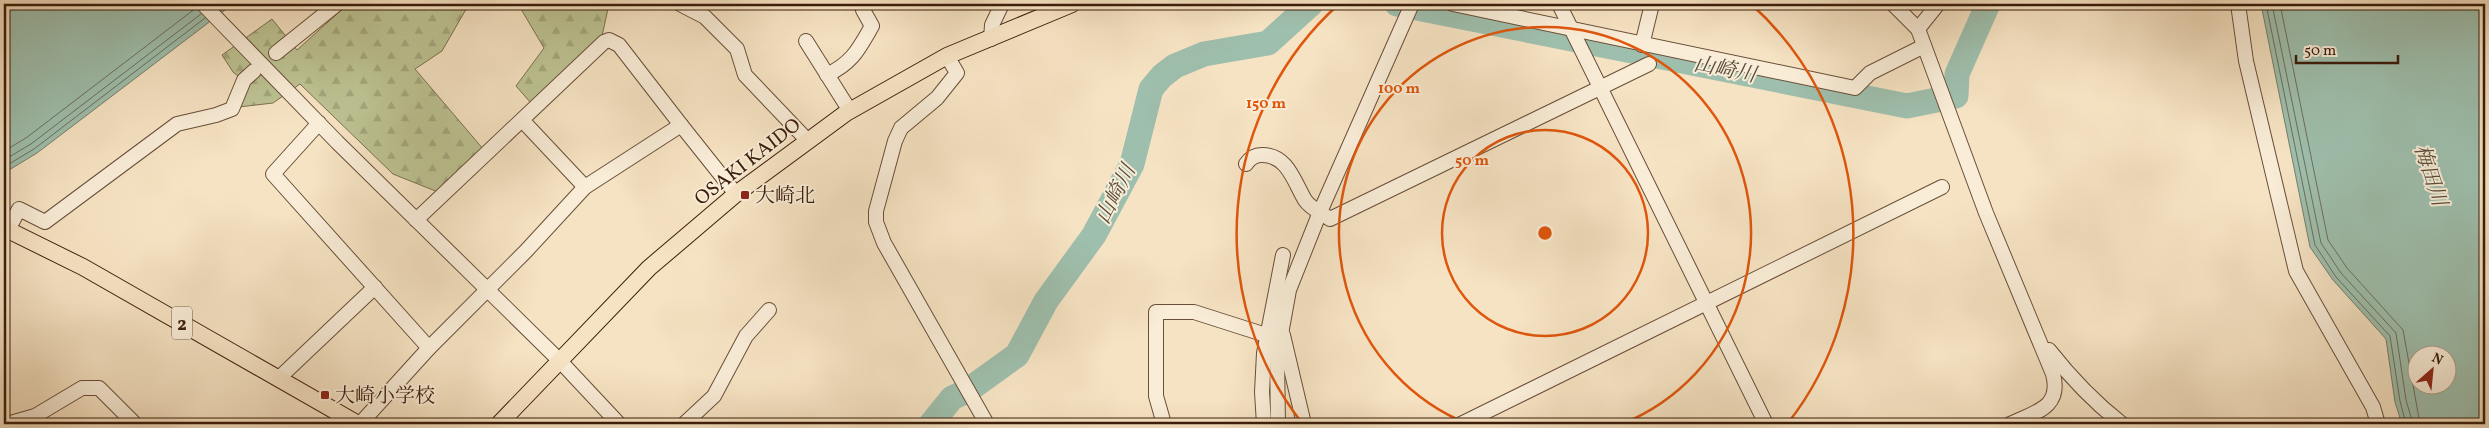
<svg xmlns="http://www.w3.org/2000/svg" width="2489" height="428" viewBox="0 0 2489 428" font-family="Vollkorn,'Noto Serif JP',serif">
<defs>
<pattern id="forest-firs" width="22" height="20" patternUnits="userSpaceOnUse" patternTransform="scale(1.25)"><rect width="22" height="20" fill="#bdc393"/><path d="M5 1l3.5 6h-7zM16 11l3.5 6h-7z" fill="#a3a77d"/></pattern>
</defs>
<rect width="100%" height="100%" fill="#f6e3c3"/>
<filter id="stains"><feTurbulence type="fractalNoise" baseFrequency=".004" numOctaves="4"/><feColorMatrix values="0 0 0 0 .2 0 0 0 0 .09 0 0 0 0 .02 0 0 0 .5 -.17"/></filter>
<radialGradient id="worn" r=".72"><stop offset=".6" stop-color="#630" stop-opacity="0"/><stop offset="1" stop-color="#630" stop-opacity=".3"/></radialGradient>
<!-- forest -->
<g fill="url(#forest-firs)" stroke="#7c704e">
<polygon points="348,4 469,4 442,51 415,69 484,150 438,192 393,174 300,84 273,103 239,107 248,84 233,72 222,55 272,19 297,50"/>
<polygon points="518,4 609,4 602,36 530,102 516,86 544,48"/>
</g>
<!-- water -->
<g fill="#9ebfad" stroke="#767e6c" fill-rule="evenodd">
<polygon points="4,4 233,4 37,153 4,173"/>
<path d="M2261,4H2485V424H2402L2395,402L2386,339L2333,280L2310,247ZM2416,356H2446V386H2416Z"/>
</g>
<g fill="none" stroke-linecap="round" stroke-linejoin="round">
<!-- shore -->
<g stroke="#6c6e5c" stroke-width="1">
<polyline points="2266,4 2315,245 2336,277 2390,336 2400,401 2406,424"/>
<polyline points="2272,4 2321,243 2341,273 2396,333 2406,400 2413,424"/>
<polyline points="2280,4 2328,240 2347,268 2403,330 2420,424"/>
<polyline points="4,151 26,138 196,8"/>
<polyline points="4,160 31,144 201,14"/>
<polyline points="4,167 34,149 205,18"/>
</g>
<!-- river -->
<g stroke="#9ebfad" stroke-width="25">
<polyline points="1397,4 1907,106 1956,96 1957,74 1988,4"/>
<polyline points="931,424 952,398 967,391 1017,355 1046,301 1094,235 1132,164 1151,89 1162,76 1175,66 1204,54 1268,43 1311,4"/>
</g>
<defs>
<g id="minor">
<polyline points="203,4 337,142 560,361 619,424"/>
<polyline points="680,4 705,17 737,49 745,75 808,141"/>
<polyline points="1453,4 1855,88 1870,73 1924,46"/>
<polyline points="1559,4 1766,424"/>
<polyline points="1893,4 1918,29"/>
<path d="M1938,4L1918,29L1986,213L2053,374C2062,408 2035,412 2010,424"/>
<polyline points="2238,4 2246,61 2296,271 2373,407 2378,424"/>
<polyline points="991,39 992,25 1002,4"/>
<polyline points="806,41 850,111"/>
<polyline points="1642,45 1652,4"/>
<polyline points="276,53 337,4"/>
<polyline points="947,56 957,73 937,98 901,128 895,141 876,211 876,222 884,243 987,424"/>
<path d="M827,75C853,62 858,50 872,26L863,10V4"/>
<polyline points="522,120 585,187"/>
<polyline points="319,123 273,174 429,348"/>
<path d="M1246,164C1250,158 1255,155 1262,155C1288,155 1294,182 1305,200C1310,208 1323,214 1330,219L1649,64"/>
<polyline points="416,220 604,42 609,40 619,45 681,125"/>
<polyline points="8,230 19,209 45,222 177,124 216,115 232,109 244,80 254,71"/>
<polyline points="1283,335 1304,424"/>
<path d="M2049,350C2071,378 2094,402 2122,424"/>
<polyline points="279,378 375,287"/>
<polyline points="7,424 35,416 82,388 99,388 135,424"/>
<polyline points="360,424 429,348 526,251 585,187 681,125 736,194"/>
<polyline points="684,424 714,396 746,336 769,310"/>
<polyline points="1164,424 1156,396 1156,312 1194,312 1266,335"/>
<polyline points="1264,424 1262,392 1264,353 1283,255"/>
<polyline points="1278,424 1277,356 1289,290 1320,212 1412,4"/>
<polyline points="1461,424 1942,187"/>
</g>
<g id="major">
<polyline points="4,228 83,267 358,424"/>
<polyline points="499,424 649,268 736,194 846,113 947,56 1072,4"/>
</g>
</defs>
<!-- minor casing -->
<use href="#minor" stroke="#6a4e38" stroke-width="16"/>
<!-- major casing -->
<use href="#major" stroke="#3b1c0a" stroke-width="18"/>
<!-- minor -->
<use href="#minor" stroke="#f9edd8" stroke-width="14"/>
<!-- major -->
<use href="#major" stroke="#f6e3c3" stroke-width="16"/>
</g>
<!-- distance rings -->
<g fill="none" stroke="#df560c" stroke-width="2.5">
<circle cx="1545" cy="233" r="103"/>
<path d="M1468 424A206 206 0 1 1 1622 424"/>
<path d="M1302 423A308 308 0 0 1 1339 4M1751 4A308 308 0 0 1 1788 423"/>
</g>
<!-- markers -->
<g fill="#8f2418" stroke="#f9edd8" stroke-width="2">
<rect x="740" y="190" width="10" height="10" rx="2.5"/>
<rect x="320" y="390" width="10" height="10" rx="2.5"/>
</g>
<g text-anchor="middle" stroke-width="4" stroke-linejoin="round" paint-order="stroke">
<!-- shield labels -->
<rect fill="#f9edd8" stroke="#745b48" stroke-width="1" x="172" y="306.5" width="20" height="33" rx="4"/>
<g font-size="19" font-weight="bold" fill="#3b1c0a">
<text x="182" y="330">2</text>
</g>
<!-- street labels -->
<g font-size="20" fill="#3b1c0a" stroke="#f9edd8">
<text transform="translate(747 161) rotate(-38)" y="7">OSAKI KAIDO</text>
</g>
<!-- poi labels -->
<g font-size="20" fill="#3b1c0a" stroke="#f9edd8" text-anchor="start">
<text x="755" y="202">大崎北</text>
<text x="335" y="402">大崎小学校</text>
</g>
<!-- water labels -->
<g font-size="21" font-style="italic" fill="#594d3b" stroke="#f9edd8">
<text transform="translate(1725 69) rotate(11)" y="7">山崎川</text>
<text transform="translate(2431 175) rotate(72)" y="7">梅田川</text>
<text transform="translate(1115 194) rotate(-63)" y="7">山崎川</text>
</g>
</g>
<circle cx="1545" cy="233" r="8" fill="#df560c" stroke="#f9edd8" stroke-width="2.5"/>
<g font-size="15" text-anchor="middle" font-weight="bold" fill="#df560c" stroke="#f9edd8" stroke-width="4" stroke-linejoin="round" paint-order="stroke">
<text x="1399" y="93">100 m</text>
<text x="1266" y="108">150 m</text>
<text x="1472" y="165">50 m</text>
</g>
<!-- margin -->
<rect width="2489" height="428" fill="none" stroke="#f6e3c3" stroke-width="20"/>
<rect x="5" y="5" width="2479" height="418" fill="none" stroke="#3b1c0a" stroke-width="2.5"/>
<rect x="10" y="10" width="2469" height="408" fill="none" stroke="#3b1c0a"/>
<!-- north arrow -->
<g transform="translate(2432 370) rotate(27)"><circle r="24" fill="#f9edd8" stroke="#ad9986"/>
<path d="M0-4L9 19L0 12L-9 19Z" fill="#8f2418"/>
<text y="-8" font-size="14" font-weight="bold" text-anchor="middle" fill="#3b1c0a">N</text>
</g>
<!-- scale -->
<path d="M2296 55v8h102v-8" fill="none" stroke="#3b1c0a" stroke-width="2.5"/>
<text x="2304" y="55" font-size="15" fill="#3b1c0a" stroke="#f9edd8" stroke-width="4" paint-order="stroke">50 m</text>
<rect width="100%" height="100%" filter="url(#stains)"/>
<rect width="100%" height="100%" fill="url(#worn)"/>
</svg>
